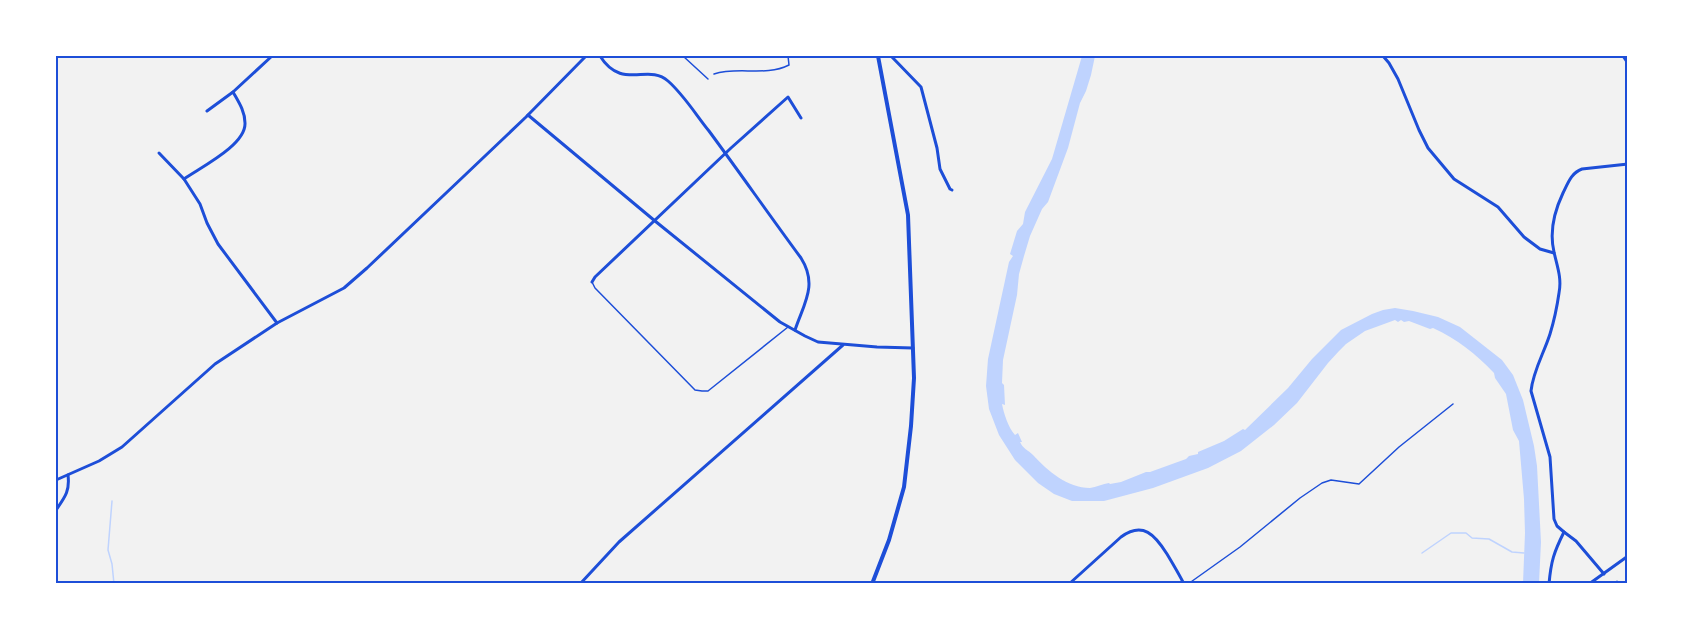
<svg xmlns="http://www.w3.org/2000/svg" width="1683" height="639" viewBox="0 0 1683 639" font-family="Barlow,sans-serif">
<rect width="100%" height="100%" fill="#f2f2f2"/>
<!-- water -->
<path fill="#bfd3fe" d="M1082,56H1095L1091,75L1086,91L1080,103L1068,148L1048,202L1042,209L1030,236L1024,256L1019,274L1017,295L1003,360L1002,383L1004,385L1005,405L1002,404C1004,414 1008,427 1015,435L1018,433L1022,442H1020C1023,449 1028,450 1033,455C1048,471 1067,488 1090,488C1096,487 1103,484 1109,483L1110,484L1121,482L1146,472H1150L1186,459L1189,456L1198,454V452L1224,441L1243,429L1245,430L1288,388L1312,359L1341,330L1372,314L1383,310L1395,308L1413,311L1438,317L1460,327L1502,360L1513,375L1523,400L1534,446L1537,466L1541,542L1539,583H1523L1525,533L1524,499L1519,441L1513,430L1506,394L1495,378L1494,373C1476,354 1457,339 1433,328L1430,329L1409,321L1404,322L1401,320L1398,322L1395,320L1365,331L1346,344L1339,351L1328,363L1297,403L1274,425L1241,451L1208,468L1153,488L1104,501H1072L1054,494L1038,483L1015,460L999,435L989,409L986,386L988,359L1009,262L1013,256L1010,254L1017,231L1023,224L1025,212L1052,159Z"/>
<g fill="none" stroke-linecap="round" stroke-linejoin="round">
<!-- stream -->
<g stroke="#bfd3fe" stroke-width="1.5">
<polyline points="112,501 108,550 112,564 114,584"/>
<polyline points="1422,553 1451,533 1466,533 1472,538 1489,539 1512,552 1524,553"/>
</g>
<!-- path -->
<g stroke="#1d4ed8" stroke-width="1.5">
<polyline points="683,56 708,79"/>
<path d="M714,74C738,66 765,77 789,65L788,56"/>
</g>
<!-- service -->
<g stroke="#1d4ed8" stroke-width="1.5">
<polyline points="592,282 595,288 695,390 702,391 708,391 788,327"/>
<polyline points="1188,584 1240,547 1300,498 1322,483 1331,480 1359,484 1399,447 1453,404"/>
</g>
<!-- minor -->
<g stroke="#1d4ed8" stroke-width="3">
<path d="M600,56C622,91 648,63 668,81C684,95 696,115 709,131C740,173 770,216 801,258C818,285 804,303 795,330"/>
<polyline points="891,56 921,87 937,148 940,169 950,189 952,190"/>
<polyline points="1383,56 1389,63 1398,79 1419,130 1428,148 1454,179 1498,207 1524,237 1540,249 1554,253"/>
<path d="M233,92C238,101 245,111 245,123C246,145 201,167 184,179L200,204L207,223L218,244L277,323"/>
<polyline points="207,111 233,92 272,56"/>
<polyline points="528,115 655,221 780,322 805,336 818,342 877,347 913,348"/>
<polyline points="159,153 184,179"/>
<polyline points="592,282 595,277 731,148 788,97 801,118"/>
<polyline points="56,480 99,461 122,447 215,364 277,323 344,288 367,268 464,176 526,117 586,56"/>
<path d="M56,510C65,497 70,491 68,475"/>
<polyline points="1564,532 1576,541 1604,574"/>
<polyline points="580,584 619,542 843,345"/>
<path d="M1069,584L1121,537C1143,521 1155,535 1167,554C1173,564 1179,574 1184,584"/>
<path d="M1549,584C1551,561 1554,552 1564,532L1557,526L1554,519L1550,457L1531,391C1533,371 1544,353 1550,334C1554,321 1557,307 1559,293C1562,278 1557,266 1554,252C1549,231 1554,212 1563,193C1568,183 1571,173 1582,169L1628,164"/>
<polyline points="1589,584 1628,556"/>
<polyline points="1615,584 1617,582"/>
</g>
<!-- tertiary -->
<polyline stroke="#1d4ed8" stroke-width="4" points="872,584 889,540 904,487 911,426 914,378 908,215 878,56"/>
<!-- secondary -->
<polyline stroke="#1d4ed8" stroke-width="4.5" points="1624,56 1628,62"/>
</g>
<!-- border -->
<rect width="1683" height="639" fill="none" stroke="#ffffff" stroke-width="114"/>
<rect x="57" y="57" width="1569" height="525" fill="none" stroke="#1d4ed8" stroke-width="2"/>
</svg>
